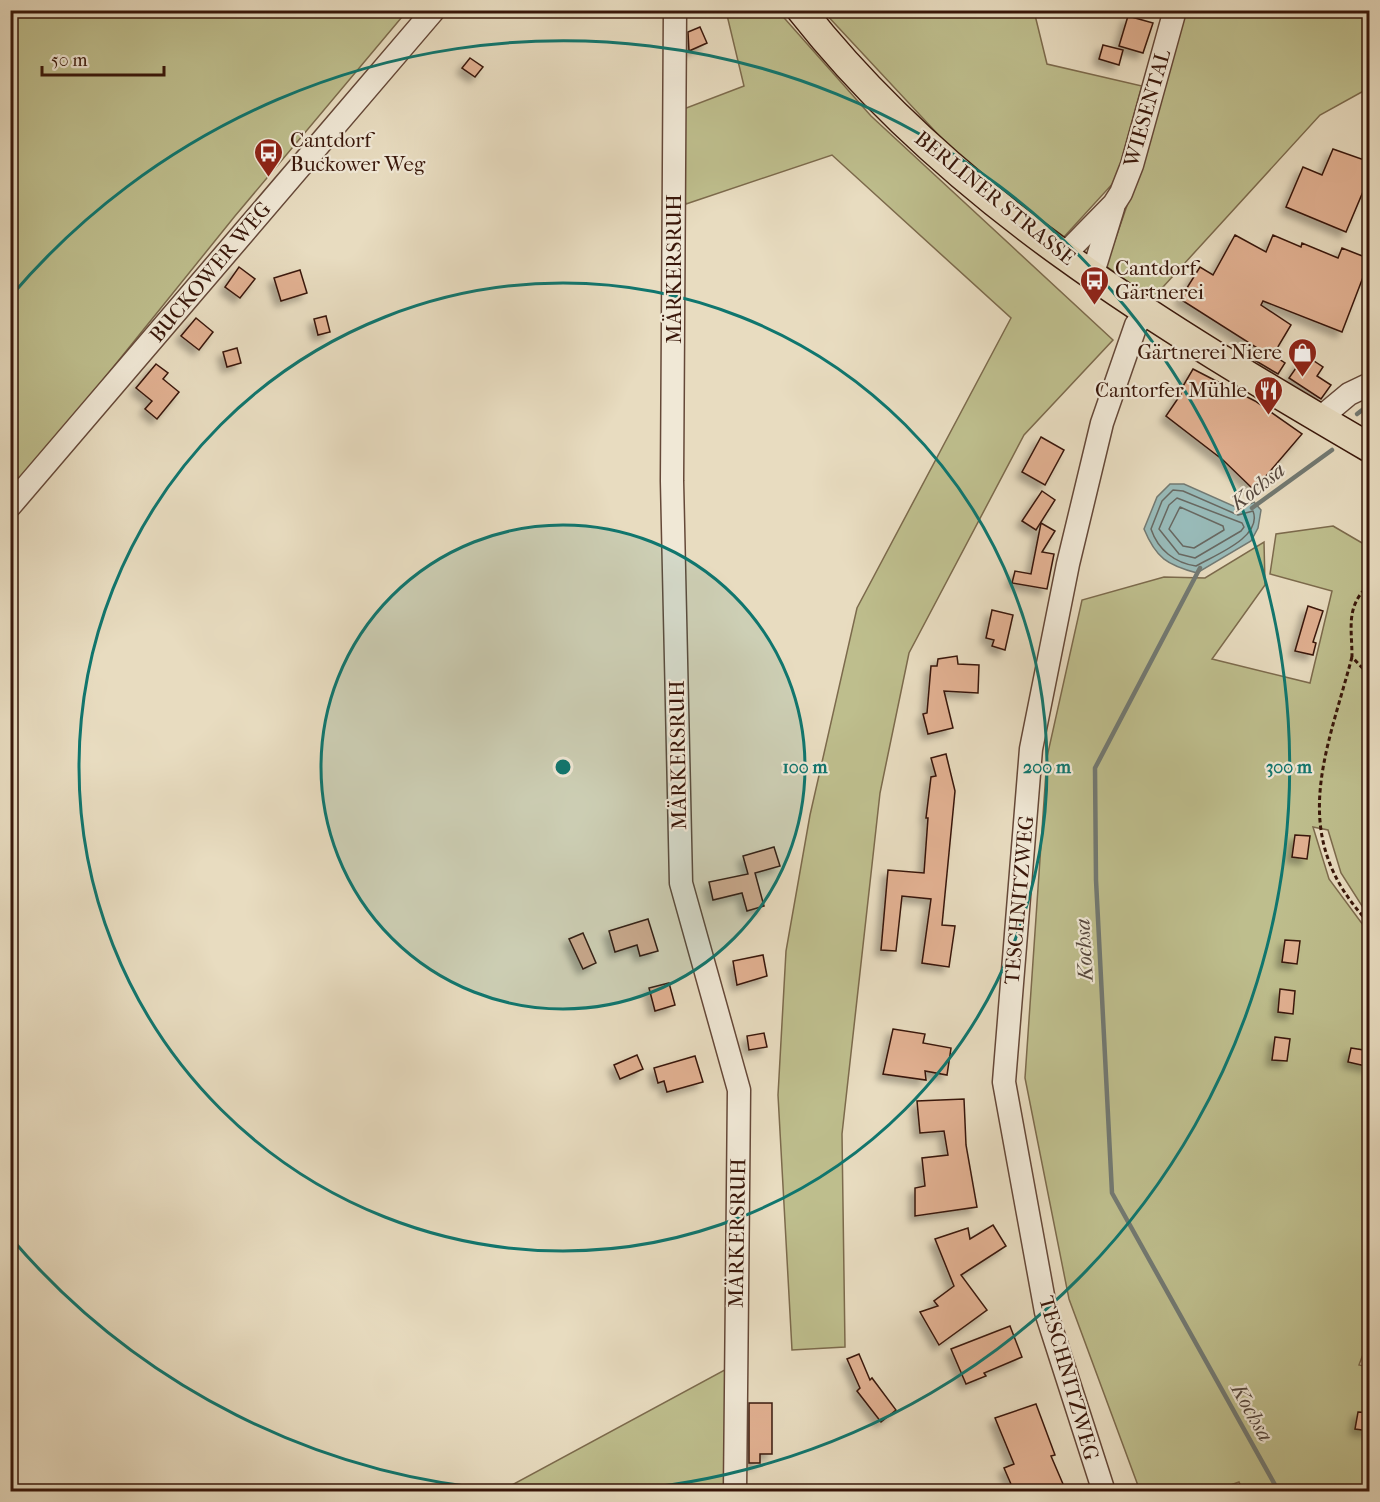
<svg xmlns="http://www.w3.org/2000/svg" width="1380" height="1502" viewBox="0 0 1380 1502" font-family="'IM FELL French Canon',serif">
<defs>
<filter id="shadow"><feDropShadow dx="-5.5" dy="5.5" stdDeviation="3" flood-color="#0004"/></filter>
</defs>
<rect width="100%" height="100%" fill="#e8dcc0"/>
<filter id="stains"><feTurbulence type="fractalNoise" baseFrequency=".00333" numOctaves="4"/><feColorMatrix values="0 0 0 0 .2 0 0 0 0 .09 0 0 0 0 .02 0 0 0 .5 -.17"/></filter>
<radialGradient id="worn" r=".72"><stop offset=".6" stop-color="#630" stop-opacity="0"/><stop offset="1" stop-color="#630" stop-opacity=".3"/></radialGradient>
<!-- green -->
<g fill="#bebe8d" stroke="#7c6a4c" stroke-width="1.5">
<polygon points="11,11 407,11 235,216 11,494"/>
<polygon points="726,11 778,11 871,116 1113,340 1024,435 909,653 880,793 842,1134 845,1347 792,1350 778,1095 786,951 810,815 857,608 1011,318 832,155 686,204 681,188 681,110 744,86"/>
<polygon points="823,11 1034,11 1047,64 1142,86 1116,180 1063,238 960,158"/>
<polygon points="1179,11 1369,11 1369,88 1320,115 1152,299 1106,266 1139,171"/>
<polygon points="1333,526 1369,547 1369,917 1341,873 1328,830 1313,827 1329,879 1369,933 1370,1336 1359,1365 1369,1367 1369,1491 1243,1491 1239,1482 1214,1491 1140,1491 1069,1299 1025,1078 1047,757 1082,600 1164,577 1205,578 1264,542 1265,585 1212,659 1310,683 1332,591 1270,574 1276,534"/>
<polygon points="732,1366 726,1491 501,1491"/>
</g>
<!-- water -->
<path fill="#98bab8" stroke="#727972" stroke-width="1.5" d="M1170,484H1184L1240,509L1254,502L1261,510L1258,528L1251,541L1197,573C1167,565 1156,558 1144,529L1157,497Z"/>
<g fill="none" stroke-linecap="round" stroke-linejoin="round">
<!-- shore -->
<g stroke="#686861" stroke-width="1.5">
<path d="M1173,490L1183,491L1238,515L1253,511C1263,537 1215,555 1196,566C1175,563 1158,550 1151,529L1162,501Z"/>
<polygon points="1177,498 1242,523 1244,527 1241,531 1195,558 1179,554 1159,529 1169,505"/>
<polygon points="1180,507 1223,526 1224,530 1194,548 1183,546 1169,529"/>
</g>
<!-- stream -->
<g stroke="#727972" stroke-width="4.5">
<polyline points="1357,414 1370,404"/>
<polyline points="1252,508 1332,450"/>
<polyline points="1200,568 1095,768 1096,880 1112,1193 1279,1492"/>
</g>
</g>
<!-- building -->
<g fill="#e1b091" stroke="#39170a" stroke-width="1.5" filter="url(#shadow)">
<polygon points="1128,16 1153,23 1143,53 1119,46"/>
<polygon points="700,27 707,43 689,51 688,32"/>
<polygon points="1103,45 1123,50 1119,65 1099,59"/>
<polygon points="470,58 483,67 475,77 462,68"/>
<polygon points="1333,149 1370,162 1370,175 1346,232 1286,207 1303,167 1322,175"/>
<polygon points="1235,235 1266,252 1273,235 1301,247 1302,243 1338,258 1342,248 1370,259 1342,332 1263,301 1261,305 1291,325 1273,355 1285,363 1278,374 1256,361 1262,351 1180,299 1200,267 1213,275"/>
<polygon points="239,267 255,279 240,298 225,287"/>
<polygon points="300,270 307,293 281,301 274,278"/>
<polygon points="326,316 330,332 318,335 314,319"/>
<polygon points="196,318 213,332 199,350 181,336"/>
<polygon points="237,348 241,363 227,367 223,352"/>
<polygon points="1305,355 1323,367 1317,376 1331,385 1321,399 1289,378"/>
<polygon points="156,364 168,373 163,379 179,392 157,419 145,409 152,401 136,388"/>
<polygon points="1193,369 1255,401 1302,434 1254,490 1223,460 1166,416 1181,394 1179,393"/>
<polygon points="1041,437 1064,450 1045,485 1022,472"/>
<polygon points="1042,491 1055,500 1036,530 1022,521"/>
<polygon points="1041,523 1055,531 1042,552 1054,554 1047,589 1012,583 1015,571 1031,574"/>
<polygon points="1308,606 1323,611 1313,642 1316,643 1313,655 1295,651"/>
<polygon points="992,610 1013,615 1005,650 992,646 994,640 986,638"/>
<polygon points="957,656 958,664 979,665 978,693 944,691 953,728 928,734 923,714 927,713 931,666 937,666 938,659"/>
<polygon points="946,754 955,791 942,925 955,926 949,967 922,963 931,899 902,896 896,951 881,950 888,870 924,873 928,818 926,818 931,777 936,776 931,758"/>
<polygon points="1295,835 1310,836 1307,859 1292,857"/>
<polygon points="774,847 780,866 755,873 764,906 747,911 742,893 713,900 709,882 748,874 743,856"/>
<polygon points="648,919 658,951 640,956 637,945 615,952 609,931"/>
<polygon points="583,933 596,963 583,969 569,939"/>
<polygon points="1285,940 1300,941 1297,964 1282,962"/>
<polygon points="763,955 767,976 737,985 733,961"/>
<polygon points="669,983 675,1005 655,1011 649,988"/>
<polygon points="1280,989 1295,991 1293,1014 1278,1012"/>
<polygon points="893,1029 925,1034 923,1043 951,1048 947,1075 925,1071 926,1080 883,1074"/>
<polygon points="764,1033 767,1047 749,1050 747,1036"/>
<polygon points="1275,1037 1290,1039 1287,1061 1272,1060"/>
<polygon points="1351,1048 1370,1051 1370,1067 1348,1062"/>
<polygon points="637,1055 643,1069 620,1079 614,1065"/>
<polygon points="695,1056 703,1082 667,1092 664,1081 658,1083 654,1068"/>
<polygon points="964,1099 966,1145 977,1207 915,1216 915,1188 925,1186 922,1158 948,1155 944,1131 920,1133 917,1101"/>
<polygon points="993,1225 1006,1246 961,1275 987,1310 939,1345 920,1312 938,1306 934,1301 954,1286 935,1239 968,1228 970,1239"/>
<polygon points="1010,1326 1022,1357 984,1373 986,1376 966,1384 951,1349"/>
<polygon points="859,1354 870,1380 872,1378 896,1410 881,1422 857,1391 860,1388 847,1359"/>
<polygon points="749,1403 772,1403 772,1454 760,1454 760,1463 749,1463"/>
<polygon points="1036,1404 1055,1455 1051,1456 1066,1491 1045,1491 1043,1487 1032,1491 1014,1491 1004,1468 1014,1464 995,1418"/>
<polygon points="1358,1412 1370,1413 1370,1431 1355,1429"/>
</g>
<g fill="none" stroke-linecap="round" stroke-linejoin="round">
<defs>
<g id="minor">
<polyline points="675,10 672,481 681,883 739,1090 735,1492"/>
<polyline points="1064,255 1114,204 1121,193 1132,165 1175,10"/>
<polyline points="1092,276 1113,208"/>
<polyline points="1319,419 1349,394 1370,384"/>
<polyline points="10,506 434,10"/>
<polyline points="1104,1492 1046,1312 1004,1082 1031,749 1068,564 1102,423 1136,325 1145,312"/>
</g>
<path id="major" d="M801,10C951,201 1163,327 1370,448"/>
</defs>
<!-- minor casing -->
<use href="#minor" stroke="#654838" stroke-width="25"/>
<!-- major casing -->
<use href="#major" stroke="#39170a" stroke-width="31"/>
<!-- path -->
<g stroke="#39170a" stroke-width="3" stroke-dasharray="4.5 3" stroke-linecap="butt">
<path d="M1370,584C1345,606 1352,627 1352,657L1370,676"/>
<path d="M1352,657C1325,758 1287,837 1370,924"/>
</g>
<!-- minor -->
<use href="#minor" stroke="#f0e8d6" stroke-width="22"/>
<!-- major -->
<use href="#major" stroke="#e8dcc0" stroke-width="28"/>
</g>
<!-- distance rings -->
<circle cx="563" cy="767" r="242" fill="#0f766e" fill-opacity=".12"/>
<g fill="none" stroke="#0f766e" stroke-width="3">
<circle cx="563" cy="767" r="242"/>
<circle cx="563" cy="767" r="484"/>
<path d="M512 1491A726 726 0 0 1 11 1238M11 296A726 726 0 1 1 614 1491"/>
</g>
<!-- icons -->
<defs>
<symbol id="bus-pin" viewBox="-11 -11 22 30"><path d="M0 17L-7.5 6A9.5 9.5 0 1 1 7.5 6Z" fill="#8f2418" stroke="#f0e8d6"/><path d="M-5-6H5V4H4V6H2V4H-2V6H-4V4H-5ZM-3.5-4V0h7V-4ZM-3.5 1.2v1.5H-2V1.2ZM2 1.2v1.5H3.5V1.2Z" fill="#fff"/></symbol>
<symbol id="shop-pin" viewBox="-11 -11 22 30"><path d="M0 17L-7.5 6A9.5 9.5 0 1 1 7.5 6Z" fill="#8f2418" stroke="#f0e8d6"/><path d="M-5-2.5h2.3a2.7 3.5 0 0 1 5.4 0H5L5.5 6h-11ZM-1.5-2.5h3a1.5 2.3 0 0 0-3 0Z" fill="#fff"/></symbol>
<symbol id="restaurant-pin" viewBox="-11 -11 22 30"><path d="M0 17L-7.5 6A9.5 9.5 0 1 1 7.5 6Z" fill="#8f2418" stroke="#f0e8d6"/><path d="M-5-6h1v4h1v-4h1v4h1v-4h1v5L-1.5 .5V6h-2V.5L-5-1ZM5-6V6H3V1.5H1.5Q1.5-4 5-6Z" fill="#fff"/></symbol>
</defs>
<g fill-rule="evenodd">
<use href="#bus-pin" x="252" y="136" width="33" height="45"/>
<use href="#bus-pin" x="1078" y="264" width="33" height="45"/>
<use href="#shop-pin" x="1286" y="336" width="33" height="45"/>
<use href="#restaurant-pin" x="1252" y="374" width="33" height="45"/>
</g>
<g text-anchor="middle" stroke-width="4.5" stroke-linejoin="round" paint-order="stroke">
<!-- street labels -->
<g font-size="21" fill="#39170a" stroke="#f0e8d6">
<text transform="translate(1147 108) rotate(-74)" y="7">WIESENTAL</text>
<text transform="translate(995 198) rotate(39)" y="7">BERLINER STRASSE</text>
<text transform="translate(674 269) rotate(-90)" y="7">MÄRKERSRUH</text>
<text transform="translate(210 272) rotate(-50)" y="7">BUCKOWER WEG</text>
<text transform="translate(678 755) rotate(-91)" y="7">MÄRKERSRUH</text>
<text transform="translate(1019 900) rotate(-85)" y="7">TESCHNITZWEG</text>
<text transform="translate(737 1233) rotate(-89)" y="7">MÄRKERSRUH</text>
<text transform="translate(1069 1378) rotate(74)" y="7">TESCHNITZWEG</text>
</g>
<!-- poi labels -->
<g font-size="21" fill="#39170a" stroke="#f0e8d6" text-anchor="start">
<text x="290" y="147">Cantdorf<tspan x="290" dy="24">Buckower Weg</tspan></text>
<text x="1115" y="275">Cantdorf<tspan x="1115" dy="24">Gärtnerei</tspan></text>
<text x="1282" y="359" text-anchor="end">Gärtnerei Niere</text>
<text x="1247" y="397" text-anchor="end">Cantorfer Mühle</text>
</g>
<!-- water labels -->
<g font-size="22" font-style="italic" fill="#56483e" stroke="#f0e8d6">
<text transform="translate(1257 486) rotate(-38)" y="8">Kochsa</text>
<text transform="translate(1083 950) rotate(-93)" y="8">Kochsa</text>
<text transform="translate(1253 1412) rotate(61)" y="8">Kochsa</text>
</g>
</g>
<circle cx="563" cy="767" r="9" fill="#0f766e" stroke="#f0e8d6" stroke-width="3"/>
<g font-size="18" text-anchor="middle" font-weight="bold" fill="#0f766e" stroke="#f0e8d6" stroke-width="4.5" stroke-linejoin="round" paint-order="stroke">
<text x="805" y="773">100 m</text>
<text x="1047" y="773">200 m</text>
<text x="1289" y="773">300 m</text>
</g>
<!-- margin -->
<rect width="1380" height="1502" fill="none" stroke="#e8dcc0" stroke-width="36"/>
<rect x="12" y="12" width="1356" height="1478" fill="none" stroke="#39170a" stroke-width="3"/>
<rect x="18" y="18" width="1344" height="1466" fill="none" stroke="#39170a" stroke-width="1.5"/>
<!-- scale -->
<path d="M42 66v9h122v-9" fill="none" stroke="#39170a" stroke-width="3"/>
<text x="51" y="66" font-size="18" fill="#39170a" stroke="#f0e8d6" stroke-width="4.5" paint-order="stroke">50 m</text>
<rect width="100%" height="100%" filter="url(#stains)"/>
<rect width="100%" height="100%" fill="url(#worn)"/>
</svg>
